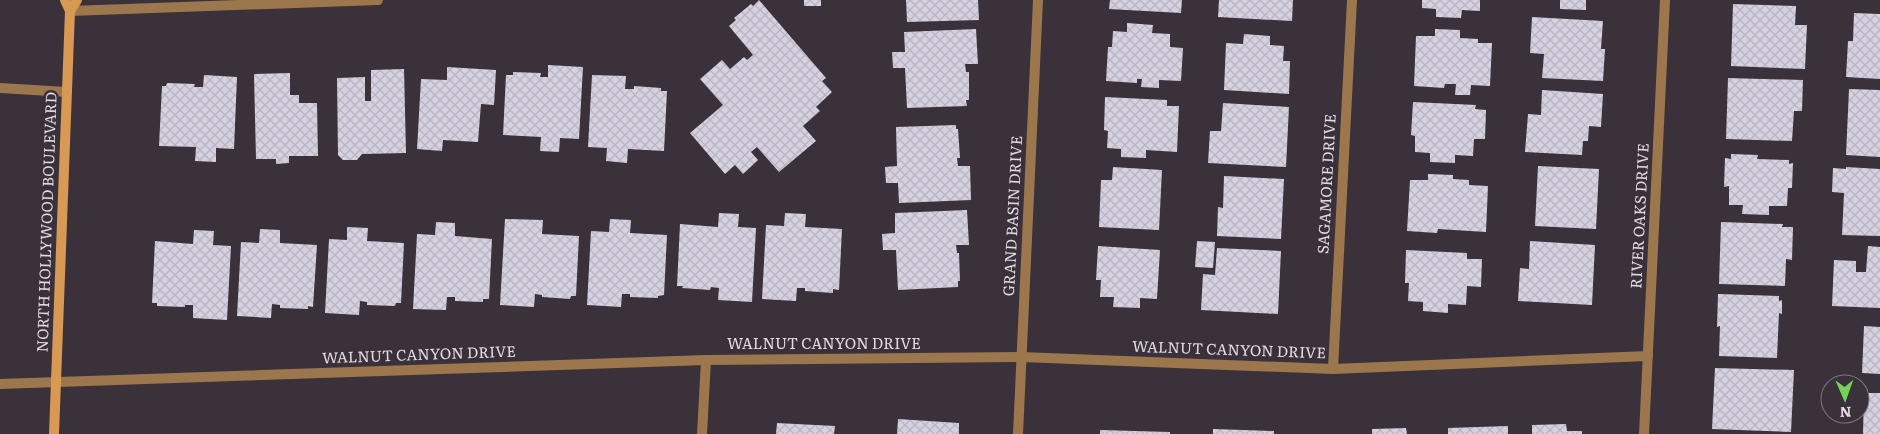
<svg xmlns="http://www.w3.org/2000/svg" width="1880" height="434" viewBox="0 0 1880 434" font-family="Literata,serif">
<defs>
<pattern id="building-cross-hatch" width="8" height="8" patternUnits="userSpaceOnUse" patternTransform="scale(1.25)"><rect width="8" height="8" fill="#d6d1e0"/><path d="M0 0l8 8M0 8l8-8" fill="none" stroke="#b9b4c1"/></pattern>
</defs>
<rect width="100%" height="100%" fill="#3a313a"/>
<!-- building -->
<g fill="url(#building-cross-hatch)">
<polygon points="759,0 826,78 822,81 832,92 816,107 820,111 803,126 816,141 779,172 757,147 751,152 758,160 743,174 735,165 725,174 690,133 723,105 700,79 722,60 730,69 744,57 747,60 753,55 729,26 736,20 734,18 751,4 753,6"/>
<rect x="804" y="0" width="17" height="6"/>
<polygon points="906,0 978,0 979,20 907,22"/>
<polygon points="1110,0 1182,0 1181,13 1109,9"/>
<polygon points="1219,0 1293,0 1292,21 1218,17"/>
<polygon points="1422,0 1480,0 1480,11 1462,10 1461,18 1436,17 1436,9 1422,8"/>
<polygon points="1560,0 1586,0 1586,10 1560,9"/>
<polygon points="1733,4 1796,6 1795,25 1807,25 1805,69 1731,66"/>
<polygon points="1854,13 1880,14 1880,79 1846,77 1848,41 1853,41"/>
<polygon points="1532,17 1603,21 1601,49 1605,49 1603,81 1542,78 1544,54 1530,53"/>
<polygon points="1127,23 1153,25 1152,33 1170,34 1170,47 1183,48 1181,81 1159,80 1159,88 1141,87 1142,79 1137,79 1137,83 1106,81 1108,47 1112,47 1113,31 1127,32"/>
<polygon points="976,29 978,64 965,64 966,72 969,72 969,100 966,100 967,106 907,108 905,68 893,68 892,52 905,52 904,32"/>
<polygon points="1435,29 1460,30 1460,38 1478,39 1478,43 1492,43 1490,86 1471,85 1470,95 1455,95 1456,84 1445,84 1444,88 1414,86 1416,36 1435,36"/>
<polygon points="1244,34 1270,36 1270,45 1284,46 1283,61 1290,61 1289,94 1224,90 1226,43 1243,44"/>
<polygon points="548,65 583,67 579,139 560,138 559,152 540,151 541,137 503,135 506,75 513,75 513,72 541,73 540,77 548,77"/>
<polygon points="447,67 496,70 494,105 481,104 478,142 443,140 442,151 417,149 421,79 447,80"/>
<polygon points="404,69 406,153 362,154 357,160 343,160 338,155 337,78 365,77 365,101 371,101 371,70"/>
<polygon points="290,73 290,95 299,95 299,103 317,103 318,156 289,156 289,163 276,164 276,159 256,159 254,74"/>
<polygon points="204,75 237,77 234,149 216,148 216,162 195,161 196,147 159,146 162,86 166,86 167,83 195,84 194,87 203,87"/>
<polygon points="592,75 626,76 625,89 634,89 634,86 661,88 661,91 667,91 664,151 628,149 627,163 606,161 607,148 588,147"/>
<polygon points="1728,78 1803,80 1802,111 1794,111 1792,141 1726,139"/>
<polygon points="1849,89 1880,90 1880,157 1846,155"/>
<polygon points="1542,90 1603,94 1601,127 1589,126 1588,141 1583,141 1582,155 1525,152 1528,114 1541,115"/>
<polygon points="1105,97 1167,100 1167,106 1179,106 1177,152 1146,150 1146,158 1121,157 1121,149 1107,148 1108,131 1104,130"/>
<polygon points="1413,102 1476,105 1475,109 1486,110 1485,139 1474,139 1473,156 1455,155 1455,163 1430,162 1430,153 1415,152 1415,136 1411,135"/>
<polygon points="1223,103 1289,107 1286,167 1208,163 1210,131 1221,131"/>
<polygon points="956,125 956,129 958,129 960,158 957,158 958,166 970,166 971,200 899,203 898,183 886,183 885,167 897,166 896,127"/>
<polygon points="1731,154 1758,155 1757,159 1789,160 1789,164 1793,163 1792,188 1788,188 1787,206 1769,206 1769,215 1742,214 1743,205 1729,205 1729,186 1724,187 1725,158 1731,159"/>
<polygon points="1538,166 1599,169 1596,229 1535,226"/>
<polygon points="1113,167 1162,170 1159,230 1099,227 1101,180 1112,180"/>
<polygon points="1846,167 1880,169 1880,236 1842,235 1844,193 1832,192 1833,168 1846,169"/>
<polygon points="1428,174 1453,175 1453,179 1469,180 1469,185 1488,186 1486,232 1438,229 1437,233 1407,231 1410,180 1428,180"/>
<polygon points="1224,176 1284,179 1281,239 1217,236 1218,207 1223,208"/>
<polygon points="967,210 969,245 956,245 957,253 959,253 960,281 958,281 958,287 898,290 896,250 883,250 882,234 895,233 895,213"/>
<polygon points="719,213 739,214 738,227 756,228 752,302 718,300 719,288 711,287 710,290 682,288 683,286 677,286 680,224 718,227"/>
<polygon points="785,213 806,214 805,227 842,229 839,290 833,289 833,293 805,291 805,288 797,288 796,301 762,299 766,225 784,226"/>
<polygon points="505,219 543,220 542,234 579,236 576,296 571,296 570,299 542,297 542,295 535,294 534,307 500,305"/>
<polygon points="610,219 631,220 630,233 667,235 664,295 658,296 658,298 630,297 630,294 622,294 621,307 587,305 591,231 609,232"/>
<polygon points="436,222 455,223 455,236 492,239 489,299 483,299 483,302 455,301 455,297 447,297 446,310 413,309 417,234 435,235"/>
<polygon points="1721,222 1783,224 1782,227 1793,227 1792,260 1786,259 1785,286 1719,284"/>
<polygon points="347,227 368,228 367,241 404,243 401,303 396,303 395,306 367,305 367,302 360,301 359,315 325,313 329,239 347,240"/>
<polygon points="260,229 280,230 280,243 317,245 313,307 308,306 308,309 280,308 280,305 272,304 271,318 237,316 241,242 259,243"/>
<polygon points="194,230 214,231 213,245 231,246 227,320 193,318 193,305 185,305 185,307 157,306 157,303 152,303 155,241 193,244"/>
<polygon points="1197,241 1215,242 1213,268 1195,267"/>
<polygon points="1530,241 1595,245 1592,305 1518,301 1520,268 1529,269"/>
<polygon points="1098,246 1160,250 1157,299 1140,298 1140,308 1113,307 1114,297 1100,297 1101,280 1096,280"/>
<polygon points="1868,246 1880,247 1880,308 1832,306 1834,260 1856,261 1856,272 1866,272"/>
<polygon points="1217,248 1281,251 1278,314 1201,310 1203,274 1215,275"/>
<polygon points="1406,250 1467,253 1467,259 1482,259 1481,287 1467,286 1466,305 1448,304 1448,313 1423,311 1423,302 1408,301 1409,283 1405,283"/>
<polygon points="1718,294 1779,296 1779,301 1782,300 1782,314 1779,313 1777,358 1719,356 1720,326 1717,327"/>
<polygon points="1864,326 1880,327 1880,374 1862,373"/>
<polygon points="1715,368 1794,370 1791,432 1712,429"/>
<polygon points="1864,393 1880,393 1880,434 1863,434"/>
<polygon points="898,419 959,423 959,434 897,434"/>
<polygon points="777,423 835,426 834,434 776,434"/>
<polygon points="1566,424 1567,431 1582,431 1582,434 1532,434 1532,425"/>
<polygon points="1508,426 1508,434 1448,434 1448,428"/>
<polygon points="1406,428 1407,434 1372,434 1372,429"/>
<polygon points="1213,429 1274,431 1274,434 1213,434"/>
<polygon points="1100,430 1170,432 1170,434 1100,434"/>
</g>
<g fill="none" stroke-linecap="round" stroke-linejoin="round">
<!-- lane -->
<polyline stroke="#9c764c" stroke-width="10" points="0,88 67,92"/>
<!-- street -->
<g stroke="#9c764c" stroke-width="10">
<polyline points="70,11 378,0"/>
<polyline points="1333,369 1352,0"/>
<polyline points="0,384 706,360 1021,357 1333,369 1648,356"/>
<polyline points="702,434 706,360"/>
<polyline points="1018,434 1038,0"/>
<polyline points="1644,434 1665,0"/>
</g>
<!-- secondary -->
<g stroke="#d79953" stroke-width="10">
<polyline points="70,11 77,0"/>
<polyline points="54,434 70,11 65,0"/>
</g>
</g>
<g text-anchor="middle" stroke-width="5" stroke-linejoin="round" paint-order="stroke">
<!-- street labels -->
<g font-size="15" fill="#e2dce2" stroke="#3a313a">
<text transform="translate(1327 184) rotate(-87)" y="5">SAGAMORE DRIVE</text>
<text transform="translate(1013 216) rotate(-87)" y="5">GRAND BASIN DRIVE</text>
<text transform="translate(1640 216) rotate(-87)" y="5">RIVER OAKS DRIVE</text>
<text transform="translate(47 222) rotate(-88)" y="5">NORTH HOLLYWOOD BOULEVARD</text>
<text x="824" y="349">WALNUT CANYON DRIVE</text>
<text transform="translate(1229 350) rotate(2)" y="5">WALNUT CANYON DRIVE</text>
<text transform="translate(419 355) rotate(-2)" y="5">WALNUT CANYON DRIVE</text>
</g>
</g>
<!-- north arrow -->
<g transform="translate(1845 399) rotate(178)"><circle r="24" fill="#3a313a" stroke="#7d757d"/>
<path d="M0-4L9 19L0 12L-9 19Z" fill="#76d25a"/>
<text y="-8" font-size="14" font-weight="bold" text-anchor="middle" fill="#e2dce2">N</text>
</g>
</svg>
